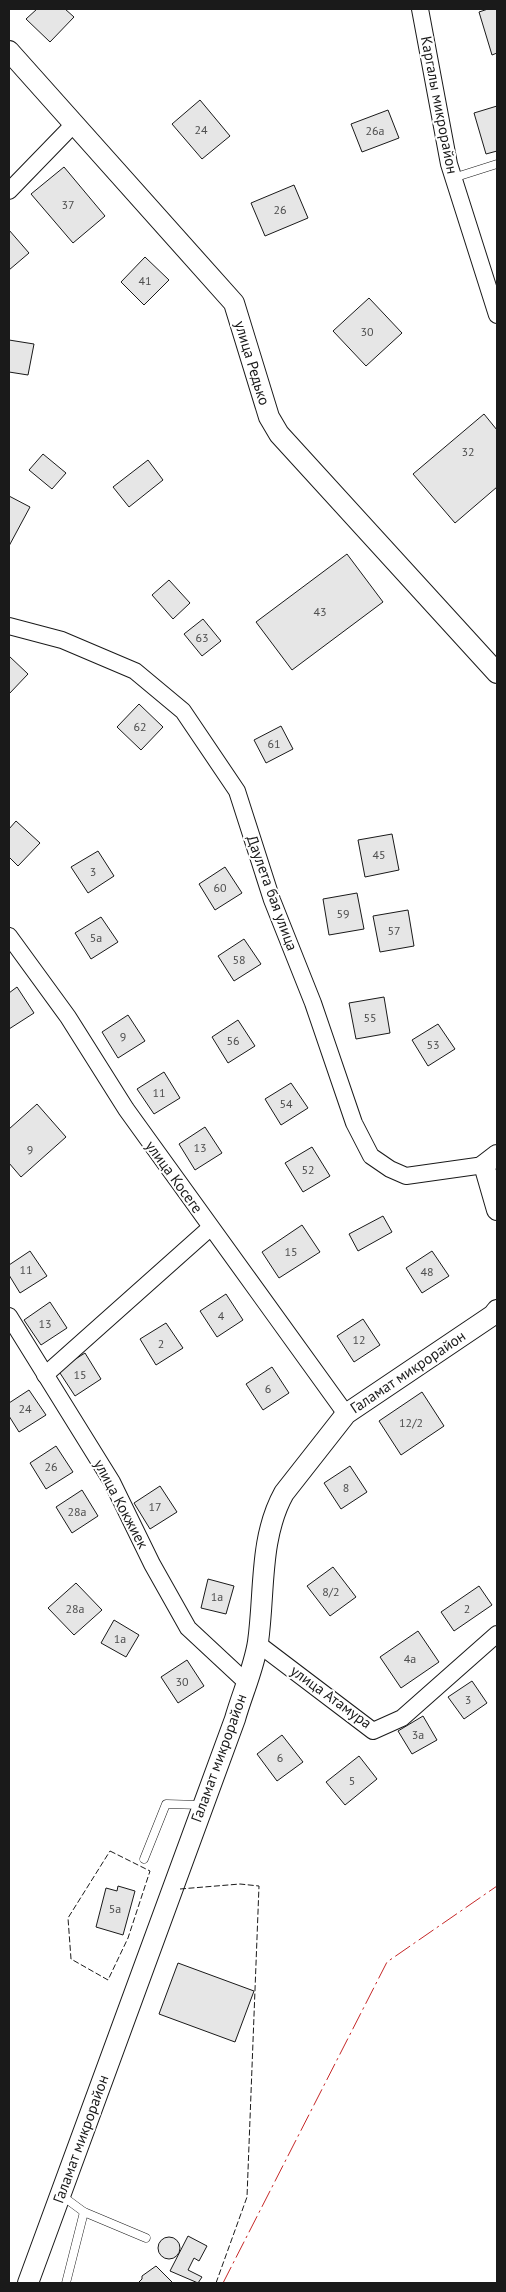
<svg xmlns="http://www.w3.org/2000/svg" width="506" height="2292" viewBox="0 0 506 2292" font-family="'PT Sans',sans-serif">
<rect width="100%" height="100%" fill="#fff"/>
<!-- building -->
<g fill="#e6e6e6" stroke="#1a1a1a">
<polygon points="37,9 65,9 74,17 50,42 26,19"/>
<polygon points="488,9 497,9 497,53 492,55 479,12"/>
<polygon points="200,100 230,136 202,159 172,124"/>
<polygon points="497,106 497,151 486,154 474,113"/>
<polygon points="388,110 399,138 362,152 351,124"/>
<polygon points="64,167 105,216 73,243 31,194"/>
<polygon points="294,185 308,218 265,236 251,203"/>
<polygon points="9,230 29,253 9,270"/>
<polygon points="145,257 169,280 144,305 121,282"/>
<polygon points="369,298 402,333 366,366 333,331"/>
<polygon points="9,340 34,344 28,375 9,372"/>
<polygon points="484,414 497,430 497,487 455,523 413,474"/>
<polygon points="43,454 66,473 52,489 29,470"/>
<polygon points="148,460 163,480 129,507 113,487"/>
<polygon points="9,496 30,507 9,546"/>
<polygon points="347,554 383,602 292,670 256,622"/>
<polygon points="169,580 190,603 173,619 152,595"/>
<polygon points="203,619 221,641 202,656 184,634"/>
<polygon points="9,656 28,674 9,694"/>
<polygon points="139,704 163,727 141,750 117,727"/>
<polygon points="281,726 293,749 266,763 254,740"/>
<polygon points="16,821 40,843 18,866 9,857 9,829"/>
<polygon points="392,834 399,870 365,877 358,840"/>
<polygon points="98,851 114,876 88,893 71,867"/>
<polygon points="225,867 242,893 215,910 199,884"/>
<polygon points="357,893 364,929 329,935 323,899"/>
<polygon points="408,910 414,946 380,952 373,916"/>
<polygon points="101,917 118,942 91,959 75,933"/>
<polygon points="244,939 261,964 234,981 218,956"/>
<polygon points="17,987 34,1013 9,1029 9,993"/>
<polygon points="384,997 390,1033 356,1039 349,1003"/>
<polygon points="128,1015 145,1041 118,1058 102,1032"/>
<polygon points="238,1020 255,1046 228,1063 212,1037"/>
<polygon points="438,1024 455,1049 428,1066 412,1040"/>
<polygon points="164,1072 180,1098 154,1114 137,1089"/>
<polygon points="291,1083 308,1108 281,1125 265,1099"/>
<polygon points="37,1104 66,1137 21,1177 9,1163 9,1129"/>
<polygon points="205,1127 222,1153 195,1170 179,1144"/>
<polygon points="312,1147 330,1176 303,1192 285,1163"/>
<polygon points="383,1216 392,1232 358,1251 349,1234"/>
<polygon points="302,1225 320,1252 279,1278 262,1252"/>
<polygon points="30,1251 47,1276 20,1293 9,1275 9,1265"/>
<polygon points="432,1251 449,1276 422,1293 406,1268"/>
<polygon points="226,1294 243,1320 217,1337 200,1311"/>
<polygon points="50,1302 67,1328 41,1345 24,1320"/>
<polygon points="363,1319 380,1345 354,1362 337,1336"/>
<polygon points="166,1323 183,1348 156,1365 140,1339"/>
<polygon points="85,1353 101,1379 75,1396 58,1370"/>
<polygon points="272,1367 289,1393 263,1410 246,1384"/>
<polygon points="29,1390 46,1415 19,1432 9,1416 9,1403"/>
<polygon points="422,1392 444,1426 401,1455 379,1421"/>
<polygon points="56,1446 73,1472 46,1489 30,1463"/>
<polygon points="350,1466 367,1492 341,1509 324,1483"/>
<polygon points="160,1486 177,1512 150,1529 134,1503"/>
<polygon points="82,1490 98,1516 72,1533 56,1507"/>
<polygon points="333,1567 356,1597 330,1616 307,1586"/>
<polygon points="208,1579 234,1586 226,1614 201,1608"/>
<polygon points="76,1583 102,1610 74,1635 48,1608"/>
<polygon points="479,1586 492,1605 454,1631 441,1612"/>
<polygon points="114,1620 139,1635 126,1657 101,1643"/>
<polygon points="418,1631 439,1662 401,1688 380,1657"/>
<polygon points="187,1660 204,1686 178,1703 161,1677"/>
<polygon points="472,1681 487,1703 464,1719 448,1697"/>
<polygon points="423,1716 437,1740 412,1754 398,1731"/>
<polygon points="282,1735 303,1762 277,1781 257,1754"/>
<polygon points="359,1756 377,1779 345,1805 326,1782"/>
<polygon points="118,1886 135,1891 123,1935 96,1927 106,1888 117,1891"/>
<polygon points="178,1963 254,1991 235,2042 159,2014"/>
<polygon points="188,2236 207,2246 199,2261 194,2258 188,2270 202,2277 198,2283 170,2271"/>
<circle cx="169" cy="2248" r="11"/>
<polygon points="156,2266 173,2283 138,2283 142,2279 142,2276"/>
</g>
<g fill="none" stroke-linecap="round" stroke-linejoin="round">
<defs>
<g id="service">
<polyline points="453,178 497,164"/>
<polyline points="144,1859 166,1804 202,1805"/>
<polyline points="61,2195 84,2212 146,2238"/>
<polyline points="66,2283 84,2212"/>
</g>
<g id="minor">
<polyline points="420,9 449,164 497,315"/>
<polyline points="9,191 74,124"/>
<polyline points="9,626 62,640 135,671 183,711 237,791 272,900 313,1003 354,1123 371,1156 390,1169 406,1176 484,1165"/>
<polyline points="9,936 68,1017 126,1109 346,1414"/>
<polyline points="9,1316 112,1482 152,1564 188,1628 246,1682"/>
<polyline points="45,1375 210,1228"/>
<polyline points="257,1643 373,1731 402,1718 497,1634"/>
</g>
<g id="tertiary">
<polyline points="9,51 234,303 269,417 279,434 497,673"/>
<polyline points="497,1155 484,1165 497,1210"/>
<path d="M28,2283L235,1719C242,1694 254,1668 258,1642C265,1592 259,1538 284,1493L346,1414L493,1315L497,1310"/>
</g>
</defs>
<!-- service casing -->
<use href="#service" stroke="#1a1a1a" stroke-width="9"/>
<!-- minor casing -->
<use href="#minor" stroke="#1a1a1a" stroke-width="18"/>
<!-- tertiary casing -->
<use href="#tertiary" stroke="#1a1a1a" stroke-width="22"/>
<!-- service -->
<use href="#service" stroke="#fff" stroke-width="8"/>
<!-- minor -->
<use href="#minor" stroke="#fff" stroke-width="16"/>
<!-- tertiary -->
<use href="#tertiary" stroke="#fff" stroke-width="20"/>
<!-- fence -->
<g stroke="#1a1a1a" stroke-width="1" stroke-dasharray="6 2.5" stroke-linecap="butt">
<polygon points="110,1851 150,1871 128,1938 108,1980 71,1959 68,1918"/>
<polyline points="180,1889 240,1884 259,1886 247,2197 216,2283"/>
</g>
<!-- power -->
<polyline stroke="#c62828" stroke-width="1" stroke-dasharray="18 4 2.5 4" stroke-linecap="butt" points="223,2283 387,1962 497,1886"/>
</g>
<g text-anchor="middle" stroke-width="4" stroke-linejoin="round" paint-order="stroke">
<!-- number labels -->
<g font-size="12" fill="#4d4d4d">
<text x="201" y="134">24</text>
<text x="375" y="135">26а</text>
<text x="68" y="209">37</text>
<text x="280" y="214">26</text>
<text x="145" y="285">41</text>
<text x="367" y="336">30</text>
<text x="468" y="456">32</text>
<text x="320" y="616">43</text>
<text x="202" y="642">63</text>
<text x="140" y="731">62</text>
<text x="274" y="748">61</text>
<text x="379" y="859">45</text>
<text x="93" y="876">3</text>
<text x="220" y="892">60</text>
<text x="343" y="918">59</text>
<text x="394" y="935">57</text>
<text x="96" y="942">5а</text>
<text x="239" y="964">58</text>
<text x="370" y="1022">55</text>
<text x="123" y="1041">9</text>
<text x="233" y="1045">56</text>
<text x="433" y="1049">53</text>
<text x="159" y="1097">11</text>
<text x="286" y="1108">54</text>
<text x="200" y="1152">13</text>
<text x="30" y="1154">9</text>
<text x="308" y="1174">52</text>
<text x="291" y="1256">15</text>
<text x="26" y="1274">11</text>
<text x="427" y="1276">48</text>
<text x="221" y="1320">4</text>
<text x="45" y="1328">13</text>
<text x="359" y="1344">12</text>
<text x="161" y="1348">2</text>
<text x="80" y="1379">15</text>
<text x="268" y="1393">6</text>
<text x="25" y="1413">24</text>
<text x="411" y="1427">12/2</text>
<text x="51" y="1471">26</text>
<text x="346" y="1492">8</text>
<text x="155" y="1511">17</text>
<text x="77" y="1516">28а</text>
<text x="331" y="1596">8/2</text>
<text x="217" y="1601">1а</text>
<text x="75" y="1613">28а</text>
<text x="467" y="1613">2</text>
<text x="120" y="1643">1а</text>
<text x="410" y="1663">4а</text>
<text x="182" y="1686">30</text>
<text x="468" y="1704">3</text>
<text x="418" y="1739">3а</text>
<text x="280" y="1762">6</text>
<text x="352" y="1785">5</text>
<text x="115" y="1913">5а</text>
</g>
<!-- street labels -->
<g font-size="15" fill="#1a1a1a" stroke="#fff">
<text transform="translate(439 105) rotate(79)" y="5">Каргалы микрорайон</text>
<text transform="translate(252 363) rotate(73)" y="5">улица Редько</text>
<text transform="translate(272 893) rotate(70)" y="5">Даулета бая улица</text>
<text transform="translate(174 1177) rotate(54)" y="5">улица Косеге</text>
<text transform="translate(408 1372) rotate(-34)" y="5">Галамат микрорайон</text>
<text transform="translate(121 1504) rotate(62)" y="5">улица Кокжиек</text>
<text transform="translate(331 1697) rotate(36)" y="5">улица Атамура</text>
<text transform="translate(219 1758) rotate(-70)" y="5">Галамат микрорайон</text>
<text transform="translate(81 2139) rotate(-70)" y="5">Галамат микрорайон</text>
</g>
</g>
<!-- border -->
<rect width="506" height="2292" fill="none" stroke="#1a1a1a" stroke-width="20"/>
</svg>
